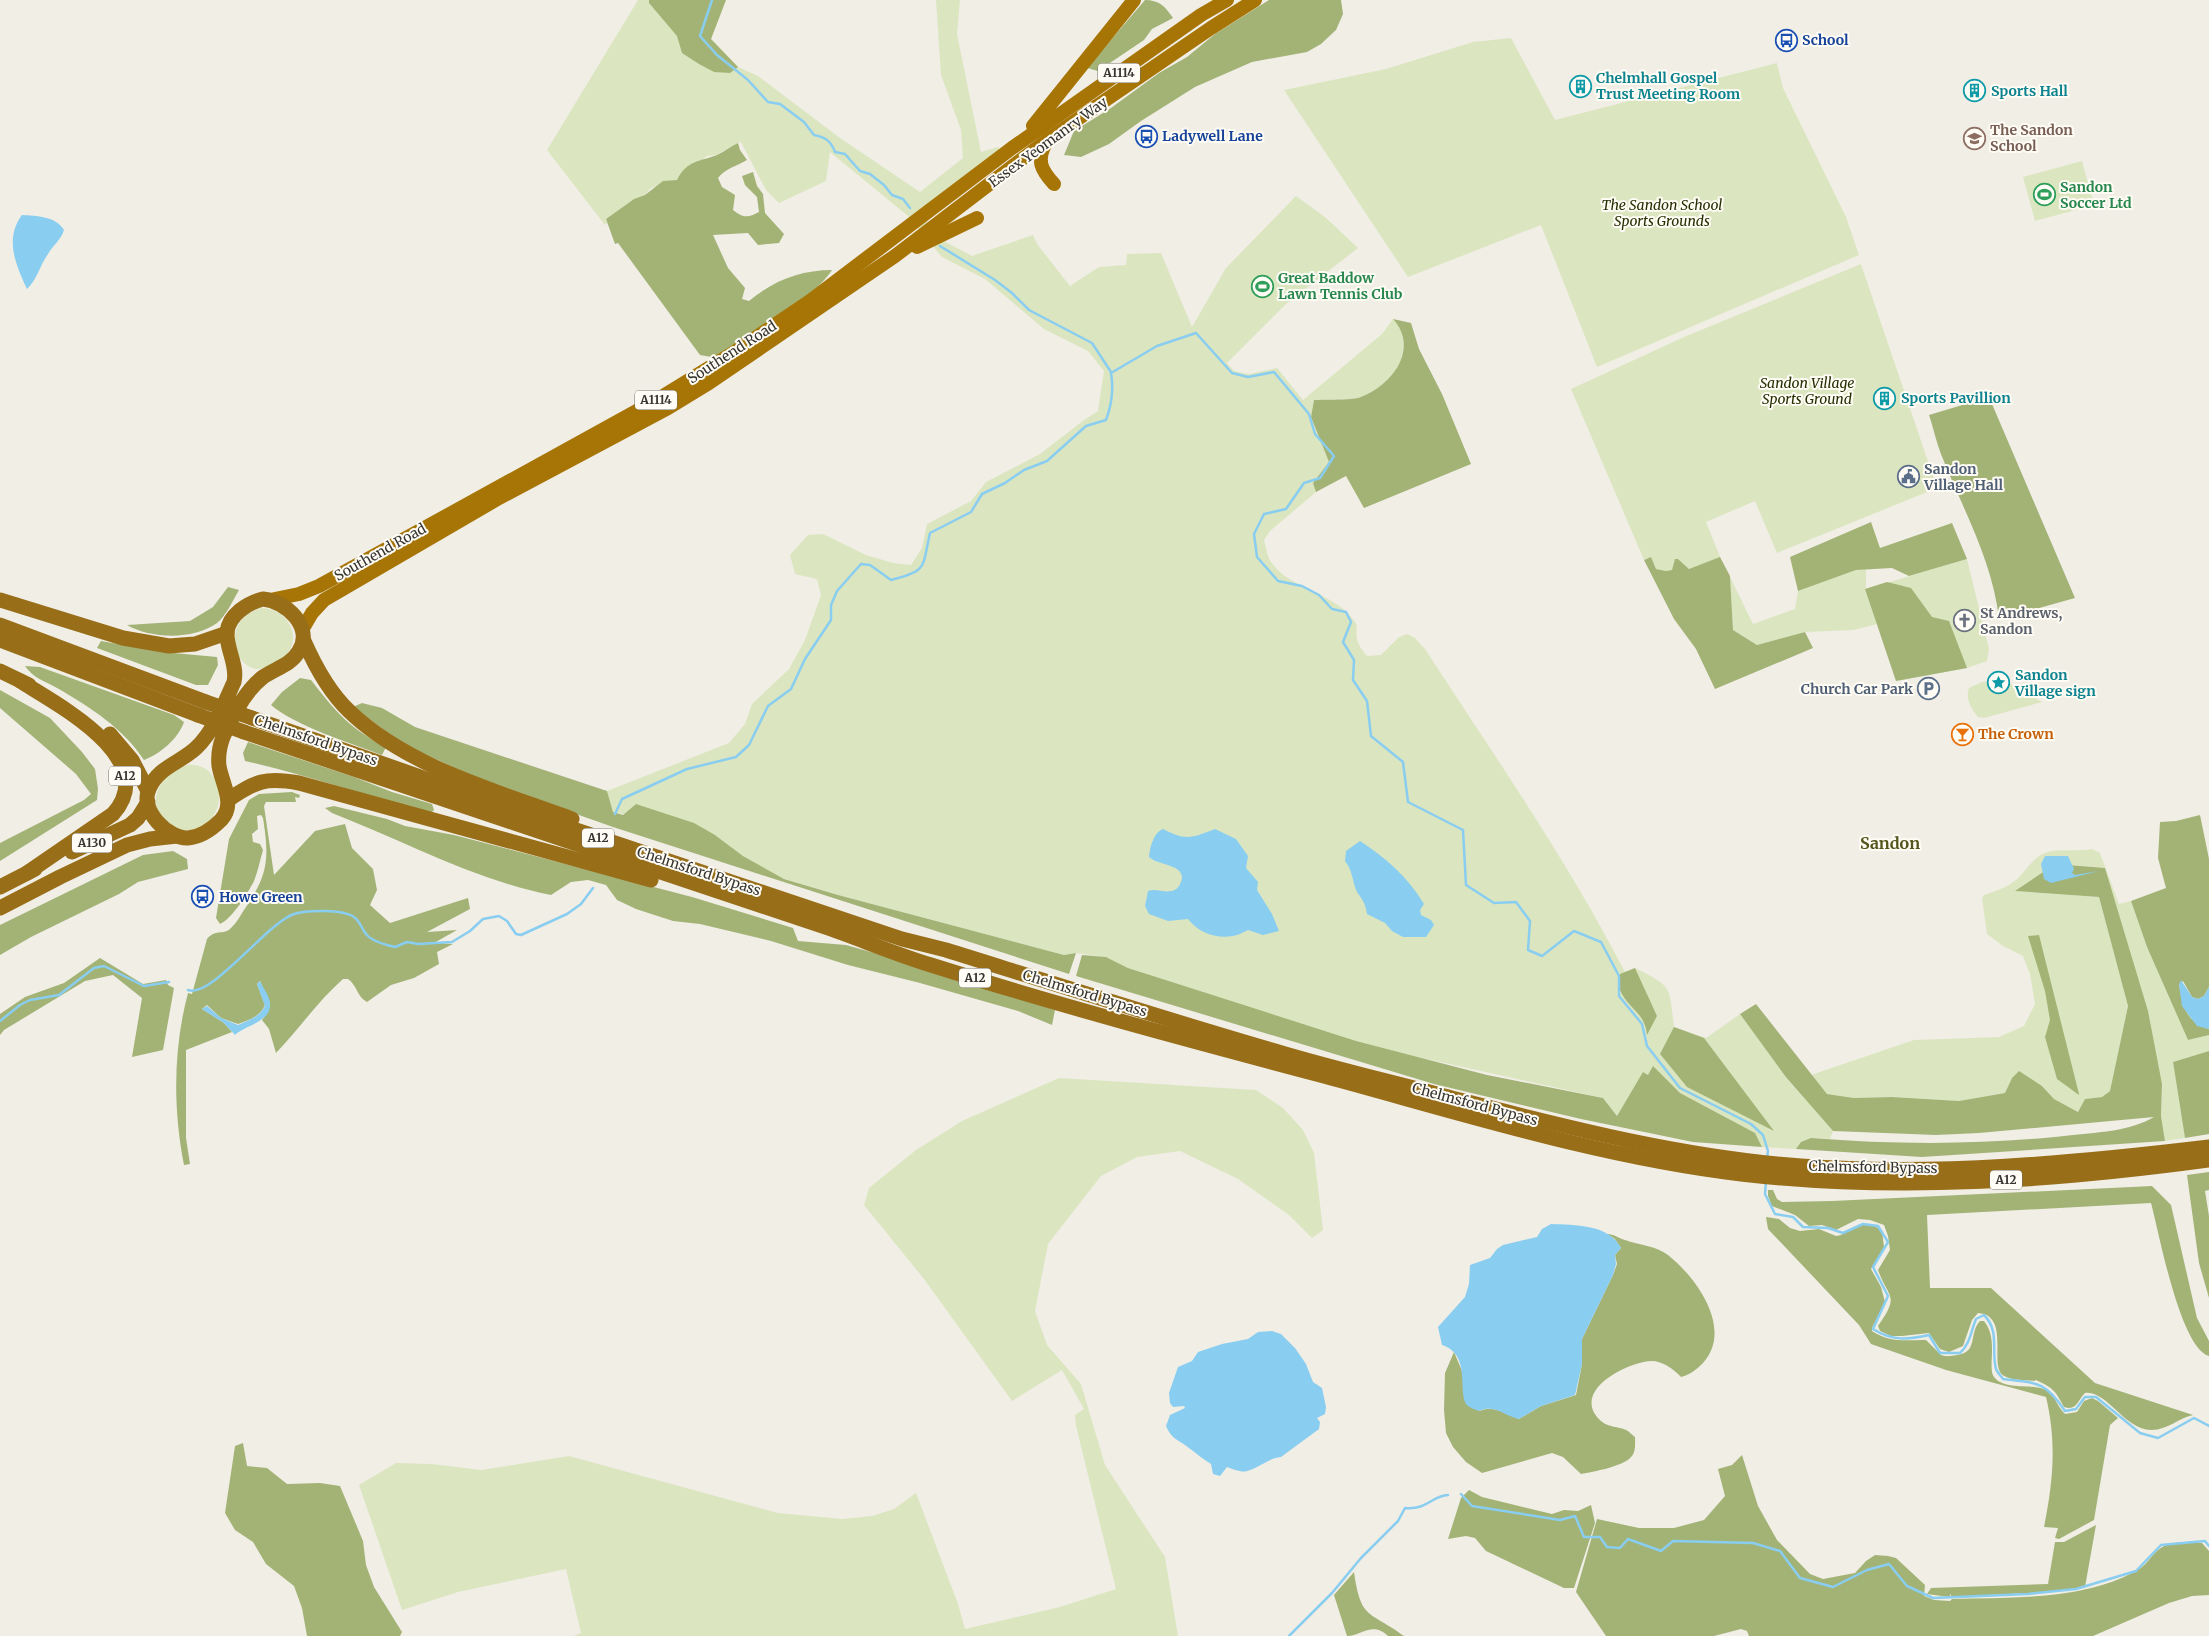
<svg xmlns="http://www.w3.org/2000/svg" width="2209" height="1636" viewBox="0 0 2209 1636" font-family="Merriweather,serif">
<rect width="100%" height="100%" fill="#f1eee6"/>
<!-- green -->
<g fill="#dbe6c0">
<path d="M638,0H726L711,39L738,67L758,76L840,138L920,192L963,158L961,130L941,75L936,0H960L957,34L981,152L998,147L1000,151L920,211L940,239L972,256L1033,235L1037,244L1070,286L1099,267L1126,265L1127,254L1161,253L1192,327L1226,268L1296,196L1325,217L1358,248L1286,304L1227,363L1234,371L1249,374L1277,368L1303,400L1382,334L1393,319C1420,349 1392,385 1361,397C1350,401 1327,399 1314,400L1311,417L1329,462L1313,483L1316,492L1270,531L1264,540C1266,547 1267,556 1271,562C1292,592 1338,592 1357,625C1355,639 1358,645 1367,656L1381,655L1399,637L1407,634L1415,638L1425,649C1494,755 1567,860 1625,972L1635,968C1673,987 1669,986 1674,1027L1706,1038L1740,1014L1785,1076L1833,1131L1830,1139L1811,1138L1796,1149L1762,1147L1759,1141L1680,1093L1669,1083L1643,1073L1617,1116L1603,1098L1355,1043L1128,968L1106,957L1076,953L1064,955L838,895L778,877L743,856L715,835L613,812L607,791L729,743L745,724L752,704L789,669L805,640L821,595L817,579L795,574L790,555L808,535L823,534L866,555L893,563L911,565L922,548L927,524L971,501L986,482L1040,454L1084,420L1098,411L1104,371L1088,351L1044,329L985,279L942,257L908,216L830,152L826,181L779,203L766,190L741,142L738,143L716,155L707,156L677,180L651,188L645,195L634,199L606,219L607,223L605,225L547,150Z"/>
<polygon points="1511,38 1555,120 1777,63 1783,88 1846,217 1859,255 1597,367 1541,225 1408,277 1284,90 1386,69 1473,42"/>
<polygon points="2082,161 2094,205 2035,221 2023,177"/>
<polygon points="1861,264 1937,488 1777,553 1755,501 1706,522 1721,559 1689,569 1678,559 1672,570 1666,571 1656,569 1651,557 1644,560 1571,389 1684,337"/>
<polygon points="1967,559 1989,649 1987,661 1967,668 1896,681 1877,624 1854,630 1805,632 1757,645 1733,630 1730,577 1753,624 1795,609 1798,591 1856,570 1866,569 1866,589"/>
<path d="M262,608C294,610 306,648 275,663C269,666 264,669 257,669C230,666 223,616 262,608Z"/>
<path d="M1996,680L2009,683L2042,702L1984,718L1978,717C1971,709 1965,698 1969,688L1982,682Z"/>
<path d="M187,765C221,761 232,810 201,827C192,831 183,832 175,827C141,812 157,773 187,765Z"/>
<path d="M2092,849L2100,853L2119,904L2131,901L2147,947L2188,1040L2209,1035V1051L2173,1062L2185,1138L2165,1141L2161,1116L2162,1084L2127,947L2105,868L2055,864L2016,891L2099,897L2128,1006L2110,1091L2102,1097L2085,1099L2078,1112L2054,1099L2042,1086L2012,1078L2005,1093L1959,1101L1892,1097L1854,1098L1827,1094L1811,1075L1914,1040L1999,1037L2024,1026L2035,1004L2030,974L2023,956L2003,946L1987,934L1982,898L1984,895C1996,891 2006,888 2016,880C2025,872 2033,857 2045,853C2056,848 2077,852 2092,849Z"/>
<polygon points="1059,1078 1256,1090 1283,1108 1303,1130 1314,1153 1323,1230 1312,1238 1289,1215 1238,1179 1180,1151 1137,1157 1101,1176 1048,1244 1035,1311 1047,1345 1081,1384 1105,1465 1165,1557 1178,1636 573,1636 581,1633 566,1569 458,1592 402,1610 359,1485 396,1463 432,1464 481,1470 569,1456 778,1513 842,1519 872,1516 894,1509 916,1493 958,1604 965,1629 1060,1607 1116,1589 1076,1426 1075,1415 1084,1409 1062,1370 1012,1401 924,1279 864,1205 869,1188 916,1150 962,1121"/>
</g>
<!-- forest -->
<g fill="#a3b376">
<polygon points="649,0 726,0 711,39 738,67 730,73 714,72 699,64 682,53 677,36 649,3"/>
<path d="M1145,0C1159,0 1165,6 1173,18L1152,29L1144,40L1098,71L1087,68Z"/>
<polygon points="1269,0 1341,0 1343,14 1336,30 1321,44 1307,52 1252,62 1195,87 1141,121 1109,144 1081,157 1064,155 1074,131 1111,108 1159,73 1187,57 1215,34"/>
<path d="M738,143L740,150L747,160C737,166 726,168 718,178L722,187L735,195L733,210C743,218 748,218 759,212L757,197L745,185L742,176L753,172L757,186L763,194L765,213L784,234L779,243L758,245L748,233L713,235L728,268L745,288L742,299L749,301C773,281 800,270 832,270C812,301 749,336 717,358L700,355L618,243L615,244L606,219L634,199L645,195L663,181L677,180C687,160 699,162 717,155C724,152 731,146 738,143Z"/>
<path d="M1393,319L1411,323L1419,349L1442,394L1471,464L1364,508L1346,476L1316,492L1313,483L1329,462L1311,417L1314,400C1327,399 1350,401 1361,397C1392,385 1420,349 1393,319Z"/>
<path d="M1989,397L2075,598L1999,619C1993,563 1964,511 1943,459C1937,445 1934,430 1929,415Z"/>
<polygon points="1871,522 1880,548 1952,523 1967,559 1909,576 1892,568 1856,570 1798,591 1790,557"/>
<polygon points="1651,557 1656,569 1666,571 1672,570 1675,559 1678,559 1689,569 1720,557 1730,576 1733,630 1757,645 1805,632 1813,648 1715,689 1696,649 1674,619 1644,560"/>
<polygon points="1887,582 1911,588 1932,617 1949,621 1967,668 1896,681 1865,589"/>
<path d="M228,587L239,590C233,600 226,616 217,623C194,640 151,639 127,625L190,621L213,607Z"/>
<polygon points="101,641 163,652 217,657 218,665 208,685 196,685 97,648"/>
<path d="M25,666L40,667L174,715L184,722C178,739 160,754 144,760C123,728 90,707 57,688C45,681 33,678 25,666Z"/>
<path d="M300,678L311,680C334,710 351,730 386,747L382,755C350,743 296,726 271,705L282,692Z"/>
<polygon points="0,690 50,718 82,752 95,769 98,789 97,800 0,861 0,843 84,800 91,794 76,774 0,708"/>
<polygon points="362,703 382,708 415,727 607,791 613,812 623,815 636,804 694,823 715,835 743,856 784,879 838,895 1064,955 1076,953 1069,974 613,827 539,801 472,776 403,744 353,707"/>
<path d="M248,742L354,777L392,792L432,804L434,810L430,814C368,796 307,775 245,761L243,753Z"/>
<path d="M292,792L300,795L299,798L295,797L296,802H266L264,806L274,875L315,831L345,824L352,848L373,869L377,890L370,905L390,923L468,898L470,909L427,932L457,930L434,943L453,944L437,952L439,964L414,978L391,985L367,1002C357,997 357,985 348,979H343C317,1002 300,1028 276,1053L269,1029L262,1020L266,1015L270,1006L260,981L257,984L265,1005C260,1017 249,1020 238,1024L221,1018L207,1005L202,1009L224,1023L232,1032L186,1050V1138L190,1164L184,1165C173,1109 173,1049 188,993L192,994L207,939C215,929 223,935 230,929C237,923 241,914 246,907C269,873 269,857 263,818L261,815L257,816L258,829L252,834L253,842L260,844L263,850C260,860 258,871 254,881C248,893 232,919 220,924L216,918L229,839L249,800L259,794Z"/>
<path d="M334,806L387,819L405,826L454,835L692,897L793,928L798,941L846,945L924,967L1055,1010L1052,1025L1018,1011L920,983L848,965L771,941L700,924L673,921L636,909L617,900L606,885L588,880L571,882L551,895C475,880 404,841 332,813L325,808Z"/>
<path d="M2200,815L2209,859V987L2204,996L2198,999L2192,997L2183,981L2179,985C2184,1007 2184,1020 2209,1029V1035L2188,1040L2147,947L2131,901L2166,888L2158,858L2160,822L2176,821Z"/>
<polygon points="173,851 187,859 188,869 138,882 119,894 31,937 0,955 0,925 143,855"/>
<path d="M2055,864L2105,868L2148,1011L2162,1084L2161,1116L2165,1141L1922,1157L1796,1149L1801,1142L1811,1138C1897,1145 1987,1145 2073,1135C2101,1132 2130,1131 2154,1117L1979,1133L1936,1135L1833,1131L1785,1076L1740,1014L1756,1004L1827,1094L1854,1098L1892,1097L1959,1101L2005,1093L2012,1078L2019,1071L2042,1086L2054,1099L2078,1112L2085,1099L2102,1097L2110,1091L2128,1006L2099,897L2015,891Z"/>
<polygon points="2039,935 2079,1094 2079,1095 2057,1079 2045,1037 2050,1020 2045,991 2028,936"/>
<polygon points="1082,955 1106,957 1128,968 1356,1041 1487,1075 1603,1098 1617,1116 1643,1072 1648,1075 1653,1066 1680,1093 1755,1133 1762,1147 1693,1142 1581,1119 1434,1084 1076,976"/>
<polygon points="100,958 143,984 166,980 168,985 174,988 163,1050 132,1057 142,998 113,975 85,981 4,1030 0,1035 0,1014 25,997 64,983"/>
<path d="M1635,968L1657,1016L1647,1035C1645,1012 1628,1009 1620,990C1618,985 1620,979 1620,974Z"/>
<polygon points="1674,1027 1704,1038 1774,1131 1687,1087 1660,1054"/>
<polygon points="2209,1051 2209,1134 2185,1138 2173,1062"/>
<polygon points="2209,1172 2209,1190 2205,1191 2209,1216 2209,1298 2199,1263 2187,1175"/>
<path d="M2152,1186L2171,1205L2197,1318L2209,1341V1356C2180,1348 2159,1232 2151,1203L1927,1215L1930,1288H1991L2095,1383L2193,1415C2179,1418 2167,1430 2152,1430C2125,1431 2107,1390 2085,1393C2077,1401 2077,1411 2064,1407C2055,1390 2053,1388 2036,1380L2034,1381C2026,1380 2005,1381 2000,1372C1992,1357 2008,1315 1978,1313L1972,1320L1963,1346L1949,1352L1940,1349L1929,1333L1902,1336H1891L1880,1331L1878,1326C1900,1294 1889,1300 1878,1270L1890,1250L1888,1236L1884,1225L1870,1220L1858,1219L1836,1230L1822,1225L1809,1226L1795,1215L1772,1206L1768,1196V1190H1773L1777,1199L1782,1202L1832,1201Z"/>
<path d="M1766,1217L1779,1219L1790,1228L1800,1231L1819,1229L1836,1236C1852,1234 1862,1214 1882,1231L1884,1247L1871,1269L1881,1287L1885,1302L1872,1328V1331C1890,1343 1905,1340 1926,1340L1941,1355C1947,1357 1951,1356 1957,1355C1979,1352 1968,1334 1980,1321H1984C1999,1339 1987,1368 1994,1377C2005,1391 2032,1383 2046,1390C2055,1394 2057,1407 2065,1414L2077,1412L2084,1401L2092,1398L2098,1401L2118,1418L2110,1425L2094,1520L2059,1539L2055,1538L2058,1528L2044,1527C2053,1482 2057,1443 2046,1397L1946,1370L1871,1344L1859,1325L1768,1229Z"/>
<path d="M1607,1234C1614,1234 1618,1238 1625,1240C1639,1245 1656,1246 1668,1255C1696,1277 1734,1329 1703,1363C1697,1369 1690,1375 1681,1377C1674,1369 1662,1361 1652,1361C1626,1362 1569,1392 1601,1421C1609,1428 1618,1426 1626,1430C1629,1431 1632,1435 1635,1437C1635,1444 1636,1452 1631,1457C1624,1466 1593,1472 1581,1474L1563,1457L1552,1453L1482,1473L1466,1462L1453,1447L1446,1433L1444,1410L1445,1373L1454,1352L1479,1411C1493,1405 1506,1413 1519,1419L1541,1406L1576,1395L1582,1364V1339L1613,1275L1617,1264L1615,1255L1621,1248L1615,1239Z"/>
<polygon points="243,1443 247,1466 267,1468 287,1484 320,1483 340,1486 363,1541 366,1565 374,1587 402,1632 400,1636 307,1636 302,1608 294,1586 266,1564 253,1542 235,1530 225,1513 235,1446"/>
<path d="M1742,1455L1758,1506L1777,1540L1810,1574L1823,1579L1855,1573L1866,1561L1875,1555L1888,1556L1896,1558L1925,1585L1924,1596L1934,1600L1950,1601L1952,1599C2012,1597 2081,1601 2136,1571C2146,1566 2150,1557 2158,1550C2169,1540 2188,1542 2202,1543L2209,1551V1595L2192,1596L2169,1603L2093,1636H1749L1747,1631L1741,1629L1714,1636H1606L1576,1592L1597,1519L1639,1528H1674L1704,1520L1725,1496L1718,1469L1732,1465Z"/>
<polygon points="1469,1490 1482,1497 1552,1514 1564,1510 1578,1511 1591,1505 1595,1523 1574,1588 1564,1588 1486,1551 1475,1538 1466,1536 1448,1539 1461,1498"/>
<polygon points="2096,1525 2085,1587 2047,1592 1951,1597 1951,1594 1949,1597 1927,1594 1931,1588 2048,1584 2055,1542 2064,1542"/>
<path d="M1354,1572C1361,1621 1369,1610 1404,1636H1388C1372,1621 1362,1636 1347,1636L1334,1595Z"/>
</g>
<!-- water -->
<g fill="#89cdf0">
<path d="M22,215C36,216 56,216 64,230C61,240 53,245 48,254C40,265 37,280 27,289C16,265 4,239 22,215Z"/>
<path d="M1163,829C1186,841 1192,838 1215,829L1236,839L1248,856L1246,868L1258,882L1257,890L1272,914L1279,931L1263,935L1248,930C1243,932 1239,935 1233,936C1216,939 1199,933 1188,919L1168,921L1149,914L1145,906L1148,891C1156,888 1164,893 1171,891C1175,891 1179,887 1180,884C1190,864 1158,866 1149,857C1150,848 1153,833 1163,829Z"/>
<path d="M1360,841C1386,858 1408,877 1424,904L1420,910L1421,915L1431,920L1434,925L1426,937H1403L1392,931L1385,923L1367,914C1365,902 1363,901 1357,892C1352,881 1353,871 1345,861L1346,851Z"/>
<polygon points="2045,856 2068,856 2074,869 2072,873 2075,875 2099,871 2051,883 2044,879 2041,864"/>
<polygon points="2181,980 2192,997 2198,999 2204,996 2209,987 2209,1029 2197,1026 2182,1006 2179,985"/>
<path d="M260,981C263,988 269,995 270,1003C272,1022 245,1025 235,1035L224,1023L202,1009L207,1006L221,1018L238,1025C248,1020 260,1017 265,1006L257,984Z"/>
<path d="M1551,1224C1574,1225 1609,1224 1621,1248L1615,1255L1616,1264L1613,1275L1582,1339V1364L1575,1395L1541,1406L1519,1419C1504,1416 1495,1404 1479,1411C1476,1410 1471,1408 1468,1406C1456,1395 1473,1355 1442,1345L1438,1327L1465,1297L1469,1284L1470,1265L1490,1258L1497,1249L1503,1245L1537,1237L1542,1229Z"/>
<path d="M1272,1331L1281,1334L1295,1348L1306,1364L1313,1382L1322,1388L1326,1407L1325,1414L1317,1418L1320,1422L1319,1429L1281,1457C1268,1458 1259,1468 1247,1471C1242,1473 1233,1469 1227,1467L1220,1476L1213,1474L1211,1464C1203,1459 1197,1454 1189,1448C1178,1439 1172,1440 1166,1426L1170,1415L1185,1408L1184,1406L1173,1407L1170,1403L1169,1393L1178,1367L1192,1361L1198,1352L1222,1344L1248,1339L1258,1332Z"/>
</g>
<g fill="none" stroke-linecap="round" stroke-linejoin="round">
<!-- stream -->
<g stroke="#89cdf0" stroke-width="2.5">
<path d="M712,0L700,36L717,55L748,80L768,102L780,104L804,122L814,135C825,137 831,141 835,152L845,154L860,171L870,174L884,185L892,195L903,199L910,208"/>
<polyline points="940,246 995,280 1012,293 1029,310 1092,343 1111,372"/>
<path d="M615,814L622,799L687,769L736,757L749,745L768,706L791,689L805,659L831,620V605L837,591L861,564L870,565L891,580C928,571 922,568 930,533L971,512L982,494L1005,483L1024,470L1047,461L1086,426L1106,420C1112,404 1114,390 1111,373L1157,346L1196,333L1232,373L1248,377L1274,372L1309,414L1315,434L1334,456L1320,478L1304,483L1286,509L1264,514L1254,534L1257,557L1278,581L1302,586L1319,595L1332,609L1346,612L1351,622L1343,642L1354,660L1353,680L1367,701L1371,736L1403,762L1408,802L1463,830L1466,885L1494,903L1516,902L1530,921L1528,950L1542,956L1574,931L1601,942L1619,976V996L1642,1024L1647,1046L1680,1088L1751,1124L1763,1135L1768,1151L1767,1158"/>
<path d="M188,990C211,999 267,923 294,914C306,910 343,909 354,917C360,921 362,930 367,935C373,942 386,945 395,947L407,942L418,944L452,942L470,931L483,919L499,916L507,921L516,934L521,935L567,914L581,904L593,888"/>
<polyline points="0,1021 20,1005 30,1000 59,995 94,968 104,966 144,986 169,982"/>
<path d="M1766,1181L1765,1194L1775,1214L1793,1217L1803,1227L1828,1228L1843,1233L1863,1224L1878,1226L1888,1242L1873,1267L1888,1296L1873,1329C1892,1341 1907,1340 1929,1335L1940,1353H1960C1970,1344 1971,1331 1976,1319L1984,1315C2000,1331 1991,1350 1996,1369C1997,1372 2001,1376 2003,1379C2037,1383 2045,1381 2065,1411L2076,1409L2085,1397H2096L2140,1433L2158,1438L2194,1418L2209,1426"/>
<polyline points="1461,1494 1472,1506 1560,1520 1575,1516 1584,1537 1600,1537 1607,1547 1620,1548 1628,1539 1661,1551 1673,1541 1753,1543 1780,1551 1800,1578 1833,1587 1867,1570 1889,1564 1907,1586 1933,1598 2028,1594 2076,1589 2136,1571 2161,1545 2205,1541 2209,1546"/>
<path d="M1289,1636L1332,1593L1361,1558L1398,1521L1405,1508C1428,1510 1431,1496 1448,1495"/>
</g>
<!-- primary -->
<g stroke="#a77505" stroke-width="14">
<polyline points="1033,126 1134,0"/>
<path d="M1046,143C1036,160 1041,170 1054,184"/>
<polyline points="917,247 977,218"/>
<polyline points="270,600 299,594 319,586 655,401 733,353 810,301 1012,148 1201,15 1227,0"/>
<polyline points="302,630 312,613 324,600 499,498 668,408 709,383 895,256 1047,140 1211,28 1255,0"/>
</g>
<!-- trunk -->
<g stroke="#986e19" stroke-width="15">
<path d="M263,599C286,601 314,627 299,651C291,665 276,668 263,677C245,691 232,716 223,737C220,745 218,757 219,766C222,784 236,804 221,820C212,829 201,837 188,838C168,839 139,810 149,789C158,767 180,763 196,748C214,731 224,704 234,682C238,665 226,649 227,632C229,615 247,603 263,599Z"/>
<polyline points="0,600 123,638 169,646 195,644 227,633"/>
<polyline points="0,625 206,702"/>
<polyline points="0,640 198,715"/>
<path d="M304,641C315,666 329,692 349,711C407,767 499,792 572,819"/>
<polyline points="0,671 29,685"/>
<path d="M20,681C58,705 162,759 113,814L27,873"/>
<path d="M252,718L469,794L902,939L946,950C1055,984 1165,1019 1275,1051C1331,1068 1388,1081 1444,1096C1562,1126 1679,1157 1801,1166C1936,1176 2075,1163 2209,1147"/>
<path d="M244,732C438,798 631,862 825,927C860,939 895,954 931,965C1061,1006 1192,1041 1324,1076C1461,1113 1599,1157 1741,1174C1896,1192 2054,1181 2209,1160"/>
<polyline points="110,734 132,760 148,791"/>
<path d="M228,800C255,781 266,777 299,783L651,880"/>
<polyline points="72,852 130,825 138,818 148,802"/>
<polyline points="0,887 35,869"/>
<polyline points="0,908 60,877 127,845 150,839 177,836"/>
</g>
<!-- trunk-bridge -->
<g stroke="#986e19" stroke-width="15">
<polyline points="206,702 252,718"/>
<polyline points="198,715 244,732"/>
</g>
</g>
<!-- icons -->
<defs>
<symbol id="bus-ring" viewBox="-11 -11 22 22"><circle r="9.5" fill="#fefcf4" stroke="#1a4fb4" stroke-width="1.5"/><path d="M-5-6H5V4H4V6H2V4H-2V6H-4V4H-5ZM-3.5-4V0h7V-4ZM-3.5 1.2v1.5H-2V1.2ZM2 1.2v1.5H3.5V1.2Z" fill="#1a4fb4"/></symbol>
<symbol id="building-ring" viewBox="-11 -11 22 22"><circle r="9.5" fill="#fefcf4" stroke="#0f9aa8" stroke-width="1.5"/><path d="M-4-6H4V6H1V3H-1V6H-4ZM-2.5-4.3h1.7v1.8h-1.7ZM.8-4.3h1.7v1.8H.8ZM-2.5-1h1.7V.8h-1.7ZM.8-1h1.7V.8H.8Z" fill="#0f9aa8"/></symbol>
<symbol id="school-ring" viewBox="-11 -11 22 22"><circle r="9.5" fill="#fefcf4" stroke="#8d6e63" stroke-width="1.5"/><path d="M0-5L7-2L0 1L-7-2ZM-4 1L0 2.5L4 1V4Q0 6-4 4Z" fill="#8d6e63"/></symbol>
<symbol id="stadium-ring" viewBox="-11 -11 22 22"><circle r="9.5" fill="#fefcf4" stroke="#2e9e5b" stroke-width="1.5"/><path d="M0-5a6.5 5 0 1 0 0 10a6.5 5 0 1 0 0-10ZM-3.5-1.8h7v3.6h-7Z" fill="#2e9e5b"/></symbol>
<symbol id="civic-ring" viewBox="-11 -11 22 22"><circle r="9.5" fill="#fefcf4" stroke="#5c6f8a" stroke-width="1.5"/><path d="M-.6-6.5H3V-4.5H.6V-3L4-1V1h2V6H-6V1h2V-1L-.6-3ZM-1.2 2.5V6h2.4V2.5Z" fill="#5c6f8a"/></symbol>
<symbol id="church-ring" viewBox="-11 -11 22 22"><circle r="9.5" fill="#fefcf4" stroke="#6b7280" stroke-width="1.5"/><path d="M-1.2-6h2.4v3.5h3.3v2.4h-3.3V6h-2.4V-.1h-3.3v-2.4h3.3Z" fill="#6b7280"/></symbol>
<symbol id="sight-ring" viewBox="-11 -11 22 22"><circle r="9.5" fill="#fefcf4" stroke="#0f9aa8" stroke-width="1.5"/><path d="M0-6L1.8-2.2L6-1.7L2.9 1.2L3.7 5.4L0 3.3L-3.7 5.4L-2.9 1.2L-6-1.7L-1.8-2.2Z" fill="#0f9aa8"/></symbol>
<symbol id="parking-ring" viewBox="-11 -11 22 22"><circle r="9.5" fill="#fefcf4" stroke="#5c6f8a" stroke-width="1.5"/><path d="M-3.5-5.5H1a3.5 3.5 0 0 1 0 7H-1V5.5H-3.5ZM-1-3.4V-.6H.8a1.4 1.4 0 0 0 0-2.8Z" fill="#5c6f8a"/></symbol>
<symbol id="bar-ring" viewBox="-11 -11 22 22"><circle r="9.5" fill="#fefcf4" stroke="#e8710a" stroke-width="1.5"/><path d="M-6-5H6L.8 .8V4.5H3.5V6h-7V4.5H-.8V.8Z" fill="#e8710a"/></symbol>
</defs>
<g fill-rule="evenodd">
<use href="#bus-ring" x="1774" y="28" width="25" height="25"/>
<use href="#building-ring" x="1568" y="74" width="25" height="25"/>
<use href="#building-ring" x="1962" y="78" width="25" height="25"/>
<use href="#bus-ring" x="1134" y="124" width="25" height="25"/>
<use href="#school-ring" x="1962" y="126" width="25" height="25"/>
<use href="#stadium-ring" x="2032" y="182" width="25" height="25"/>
<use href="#stadium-ring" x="1250" y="274" width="25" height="25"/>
<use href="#building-ring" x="1872" y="386" width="25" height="25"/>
<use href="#civic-ring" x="1896" y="464" width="25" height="25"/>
<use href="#church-ring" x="1952" y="608" width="25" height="25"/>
<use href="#sight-ring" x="1986" y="670" width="25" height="25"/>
<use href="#parking-ring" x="1916" y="676" width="25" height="25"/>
<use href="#bar-ring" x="1950" y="722" width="25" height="25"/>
<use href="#bus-ring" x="190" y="884" width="25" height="25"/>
</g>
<g text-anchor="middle" stroke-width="4" stroke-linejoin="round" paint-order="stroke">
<!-- shield labels -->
<g fill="#fefcf4" stroke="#71706c" stroke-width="1">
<rect x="1098" y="63.5" width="42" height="19" rx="4"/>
<rect x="635" y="390.5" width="42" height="19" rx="4"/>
<rect x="109" y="766.5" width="32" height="19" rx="4"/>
<rect x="582" y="828.5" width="32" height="19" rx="4"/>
<rect x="72" y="833.5" width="40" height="19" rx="4"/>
<rect x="959" y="968.5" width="32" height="19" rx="4"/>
<rect x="1990" y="1170.5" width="32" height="19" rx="4"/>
</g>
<g font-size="12" font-weight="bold" fill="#353431">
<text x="1119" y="77">A1114</text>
<text x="656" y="404">A1114</text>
<text x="125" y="780">A12</text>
<text x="598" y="842">A12</text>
<text x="92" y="847">A130</text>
<text x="975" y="982">A12</text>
<text x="2006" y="1184">A12</text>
</g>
<!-- transit labels -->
<g font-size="14" font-weight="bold" fill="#164399" stroke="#fefcf4" text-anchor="start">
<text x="1802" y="45">School</text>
<text x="1162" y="141">Ladywell Lane</text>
<text x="219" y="902">Howe Green</text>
</g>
<!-- culture labels -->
<g font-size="14" font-weight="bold" fill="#0d838f" stroke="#fefcf4" text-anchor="start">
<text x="1596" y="83">Chelmhall Gospel<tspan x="1596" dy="16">Trust Meeting Room</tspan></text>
<text x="1991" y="96">Sports Hall</text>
<text x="1901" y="403">Sports Pavillion</text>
<text x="2015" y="680">Sandon<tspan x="2015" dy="16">Village sign</tspan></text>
</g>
<!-- education labels -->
<g font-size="14" font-weight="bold" fill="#785e54" stroke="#fefcf4" text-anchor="start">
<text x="1990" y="135">The Sandon<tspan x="1990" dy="16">School</tspan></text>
</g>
<!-- street labels -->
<g font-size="14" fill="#353431" stroke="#fefcf4">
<text transform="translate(1048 142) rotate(-36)" y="5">Essex Yeomanry Way</text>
<text transform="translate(732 352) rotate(-33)" y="5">Southend Road</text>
<text transform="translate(380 552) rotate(-29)" y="5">Southend Road</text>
<text transform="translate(316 740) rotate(19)" y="5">Chelmsford Bypass</text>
<text transform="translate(699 871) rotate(18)" y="5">Chelmsford Bypass</text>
<text transform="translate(1085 993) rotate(17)" y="5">Chelmsford Bypass</text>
<text transform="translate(1475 1104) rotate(15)" y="5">Chelmsford Bypass</text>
<text transform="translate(1873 1167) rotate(1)" y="5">Chelmsford Bypass</text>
</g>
<!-- leisure labels -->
<g font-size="14" font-weight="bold" fill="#27864d" stroke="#fefcf4" text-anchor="start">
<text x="2060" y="192">Sandon<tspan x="2060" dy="16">Soccer Ltd</tspan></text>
<text x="1278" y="283">Great Baddow<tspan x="1278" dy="16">Lawn Tennis Club</tspan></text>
</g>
<!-- park labels -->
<g font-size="14" font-style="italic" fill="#252e00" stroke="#fefcf4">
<text x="1662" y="210">The Sandon School<tspan x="1662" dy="16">Sports Grounds</tspan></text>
<text x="1807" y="388">Sandon Village<tspan x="1807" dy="16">Sports Ground</tspan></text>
</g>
<!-- service labels -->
<g font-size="14" font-weight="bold" fill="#4e5e75" stroke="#fefcf4" text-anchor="start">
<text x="1924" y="474">Sandon<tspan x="1924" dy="16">Village Hall</tspan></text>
<text x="1913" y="694" text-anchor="end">Church Car Park</text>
</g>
<!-- worship labels -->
<g font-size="14" font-weight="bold" fill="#5b616d" stroke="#fefcf4" text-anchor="start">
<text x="1980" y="618">St Andrews,<tspan x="1980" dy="16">Sandon</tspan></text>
</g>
<!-- food labels -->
<g font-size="14" font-weight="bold" fill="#c56008" stroke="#fefcf4" text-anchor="start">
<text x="1978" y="739">The Crown</text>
</g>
<!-- quarter labels -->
<g font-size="16" font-weight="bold" fill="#53561b" stroke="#fefcf4">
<text x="1890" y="849">Sandon</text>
</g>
</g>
</svg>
